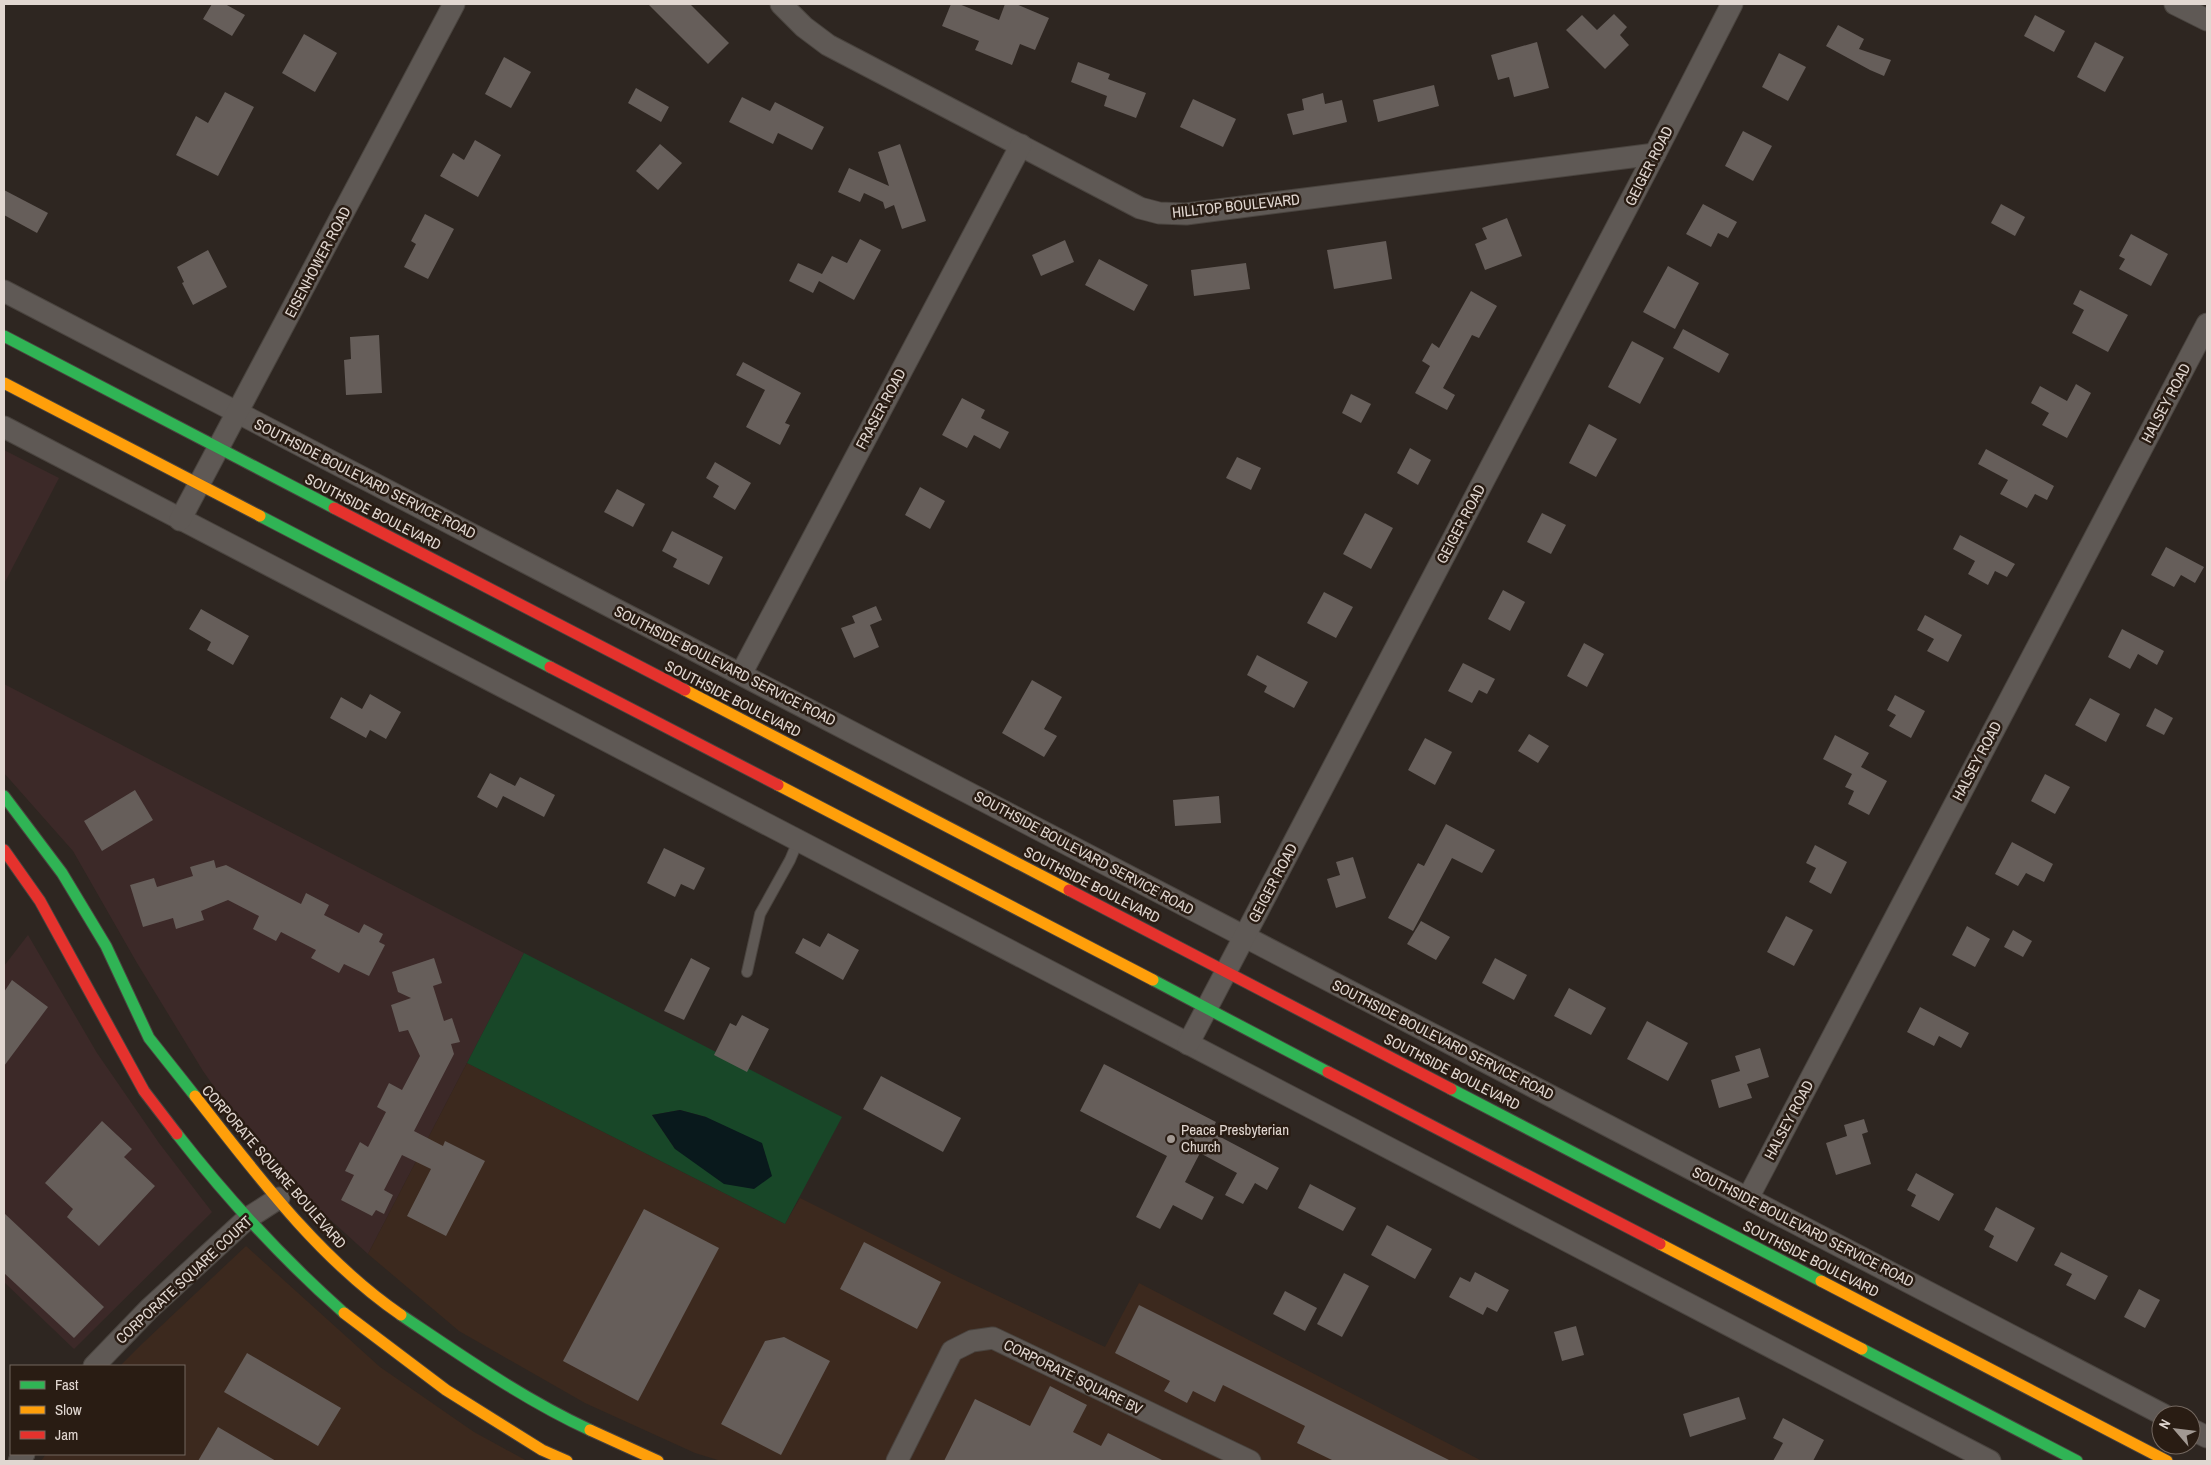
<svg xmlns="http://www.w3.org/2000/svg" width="2211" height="1465" viewBox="0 0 2211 1465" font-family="'Archivo Narrow',sans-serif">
<rect width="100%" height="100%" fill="#2e2621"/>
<!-- commercial -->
<g fill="#3c2928">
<polygon points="4,450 59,478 4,584"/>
<polygon points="4,684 524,953 368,1254 267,1162 203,1071 137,963 73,851 4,773"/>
<polygon points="28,935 97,1053 159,1143 212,1212 74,1349 4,1282 4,966"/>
</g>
<!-- built -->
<g fill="#3c291e">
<polygon points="467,1063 785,1224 800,1198 954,1275 1105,1347 1139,1283 1482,1461 721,1461 695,1453 585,1403 459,1331 368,1254"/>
<polygon points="246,1246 380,1367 474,1432 527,1461 41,1461 46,1454 184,1454 184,1366 120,1366 143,1343"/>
</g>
<!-- green -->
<path fill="#184728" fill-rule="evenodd" d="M524,953L842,1117L785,1224L467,1063ZM680,1110L706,1117L675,1149L652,1115Z"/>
<!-- water -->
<polygon fill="#09191c" points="680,1110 706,1117 762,1143 772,1176 754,1189 724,1184 675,1149 652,1115"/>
<!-- building -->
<g fill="#665e5a">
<polygon points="212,4 225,4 245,15 232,36 203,19"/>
<polygon points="648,4 690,4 729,43 708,64"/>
<polygon points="951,4 959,4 999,20 1005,4 1016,4 1049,18 1035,50 1020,44 1012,65 975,50 979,41 942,26"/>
<polygon points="1614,14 1627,27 1620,35 1629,45 1605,69 1566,30 1582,15 1597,30"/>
<polygon points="2035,15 2065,31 2054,52 2024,36"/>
<polygon points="1838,25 1864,39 1859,49 1891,60 1884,76 1870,70 1826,46"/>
<polygon points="304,34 337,53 315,92 282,73"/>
<polygon points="1537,42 1549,88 1514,97 1509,77 1498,80 1491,55"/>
<polygon points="2095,42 2124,57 2105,92 2077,77"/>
<polygon points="1779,53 1806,67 1788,101 1762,87"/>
<polygon points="504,57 531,72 511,108 485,94"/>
<polygon points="1078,62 1110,74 1108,79 1146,93 1136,118 1104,106 1107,96 1071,82"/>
<polygon points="1434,85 1439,106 1378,122 1373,100"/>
<polygon points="636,88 669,107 661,122 628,103"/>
<polygon points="225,92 254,107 218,176 176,155 196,116 208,123"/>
<polygon points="1323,93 1325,104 1342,100 1347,122 1293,135 1287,114 1304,110 1302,99"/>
<polygon points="742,97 770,111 775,102 824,127 812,150 778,133 773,144 729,122"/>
<polygon points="1193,99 1236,119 1223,147 1180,127"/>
<polygon points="1743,131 1772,146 1753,181 1725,166"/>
<polygon points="475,140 501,155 478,197 440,176 453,153 464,160"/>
<polygon points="660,144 682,163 658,190 636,171"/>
<polygon points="900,144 926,221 902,229 894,205 885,209 883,202 864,193 860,202 838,192 849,168 889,186 878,152"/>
<polygon points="4,190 48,213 37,233 4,215"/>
<polygon points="1703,204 1737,222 1728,238 1718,233 1711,247 1686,234"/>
<polygon points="2001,204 2025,217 2015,236 1991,223"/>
<polygon points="425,214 454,229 428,279 404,267 416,244 411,241"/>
<polygon points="1507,218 1522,256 1485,270 1475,244 1487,239 1482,228"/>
<polygon points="2131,234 2168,254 2151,286 2119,269 2125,259 2119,256"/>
<polygon points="860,239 881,250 854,300 819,281 813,293 789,281 798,263 822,274 832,256 847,263"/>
<polygon points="1065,240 1074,262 1041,276 1032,255"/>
<polygon points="1386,241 1392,279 1334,289 1327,250"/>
<polygon points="208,250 227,287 193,305 182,283 184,282 177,267"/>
<polygon points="1099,259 1148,285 1134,311 1085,285"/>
<polygon points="1246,263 1250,289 1194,296 1191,270"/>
<polygon points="1668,266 1699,283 1675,329 1643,312"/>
<polygon points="2080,290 2128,315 2108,352 2072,333 2084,310 2073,304"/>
<polygon points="1471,291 1497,306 1479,338 1472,335 1443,388 1455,395 1447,410 1415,393 1430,366 1422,361 1432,343 1439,348"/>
<polygon points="1683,329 1729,354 1719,373 1673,348"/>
<polygon points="379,335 382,393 346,395 344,360 351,359 350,337"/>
<polygon points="1632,341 1664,358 1640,404 1608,387"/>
<polygon points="743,362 801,393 785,423 790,425 780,445 746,427 765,390 736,375"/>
<polygon points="2076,384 2091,393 2067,438 2042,425 2049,413 2031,403 2040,386 2067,401"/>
<polygon points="1351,394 1371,404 1361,423 1342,413"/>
<polygon points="962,398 985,410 981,418 1009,432 1000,449 974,435 967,448 942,435"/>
<polygon points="1589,424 1617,439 1596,477 1569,463"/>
<polygon points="1410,448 1431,460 1418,485 1397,473"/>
<polygon points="1986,449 2054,486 2047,500 2035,494 2027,508 2000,494 2008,480 1978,464"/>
<polygon points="1237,457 1261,468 1251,490 1226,478"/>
<polygon points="715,462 751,483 735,510 713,497 719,486 706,478"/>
<polygon points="920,487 945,501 930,529 905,515"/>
<polygon points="617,489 645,504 633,527 604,512"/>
<polygon points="1365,513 1393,528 1371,569 1343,554"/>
<polygon points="1542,513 1566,525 1551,554 1527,542"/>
<polygon points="672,531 723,557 709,585 673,567 677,559 662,551"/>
<polygon points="1960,535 2015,564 2007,577 1995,571 1988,585 1968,574 1975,561 1953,549"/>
<polygon points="2166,547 2204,567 2195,583 2181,575 2174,587 2151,575"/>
<polygon points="1503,590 1525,602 1510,631 1488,619"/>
<polygon points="1324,592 1353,607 1336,638 1307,623"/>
<polygon points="876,606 882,620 870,625 879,647 854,658 841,628 855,623 852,616"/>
<polygon points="201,609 249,636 233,665 207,650 211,642 189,629"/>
<polygon points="1925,615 1962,635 1948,662 1927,651 1934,639 1917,630"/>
<polygon points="2122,629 2164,651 2157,665 2138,654 2130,669 2108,657"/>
<polygon points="1584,643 1604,654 1587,687 1567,676"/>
<polygon points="1257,655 1308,682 1294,708 1264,692 1267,686 1247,675"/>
<polygon points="1463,663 1495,679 1487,694 1479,690 1472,703 1448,691"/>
<polygon points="1032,680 1062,697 1044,729 1057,736 1044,757 1002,733"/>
<polygon points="370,694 401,712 386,739 370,730 366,738 330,718 341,697 362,709"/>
<polygon points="1895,695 1925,711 1911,738 1889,726 1896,715 1887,710"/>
<polygon points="2090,698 2120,714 2106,742 2075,725"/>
<polygon points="2155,708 2173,718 2164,735 2146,726"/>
<polygon points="1529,734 1549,746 1538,763 1518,751"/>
<polygon points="1835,735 1869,753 1861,767 1887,781 1869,815 1848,804 1854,791 1845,787 1852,774 1823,759"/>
<polygon points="1425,738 1452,752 1435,785 1408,770"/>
<polygon points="490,773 515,786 520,777 555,795 544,817 503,796 497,808 477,797"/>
<polygon points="2045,774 2070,787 2055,814 2031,801"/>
<polygon points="135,790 153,820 102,851 84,821"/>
<polygon points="1219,796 1221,823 1175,826 1173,800"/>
<polygon points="1446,824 1495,850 1482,873 1452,858 1413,931 1388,918 1418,863 1424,866"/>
<polygon points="2012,842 2053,864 2044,882 2026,873 2018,886 1995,874"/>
<polygon points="1815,845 1847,862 1831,894 1809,882 1816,868 1806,863"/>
<polygon points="664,848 705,868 694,890 681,884 675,897 647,883"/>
<polygon points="1353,857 1366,898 1336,908 1327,879 1340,875 1336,862"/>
<polygon points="214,860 216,868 226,865 301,904 306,893 329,905 324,915 359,933 364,924 383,934 379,942 385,945 369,976 344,964 339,973 311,958 316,950 281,932 276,941 253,929 259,916 228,900 201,911 204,920 176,929 173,918 143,927 130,885 154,878 157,887 193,876 190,867"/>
<polygon points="1786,916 1813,930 1794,966 1767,952"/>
<polygon points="1421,921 1450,937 1436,960 1407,944"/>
<polygon points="1967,926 1990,939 1975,967 1952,955"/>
<polygon points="2013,930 2032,941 2023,957 2004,947"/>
<polygon points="828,933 859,950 843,980 795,953 803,938 820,947"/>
<polygon points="434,958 442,983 433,986 444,1021 452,1018 460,1042 451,1044 454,1054 414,1131 443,1146 445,1141 485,1161 446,1236 407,1216 431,1169 402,1155 384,1190 393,1195 384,1214 376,1210 372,1216 341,1200 354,1175 345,1171 360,1142 368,1147 386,1112 377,1107 389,1083 402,1090 420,1056 408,1030 399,1032 391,1005 411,998 398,992 392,972"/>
<polygon points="691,958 710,968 684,1020 664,1011"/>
<polygon points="1495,958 1527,975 1514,1000 1482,983"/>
<polygon points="12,980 48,1007 4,1066 4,992"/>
<polygon points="1569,988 1606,1008 1591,1035 1554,1016"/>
<polygon points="1920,1007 1969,1033 1961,1048 1939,1036 1934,1046 1907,1032"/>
<polygon points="742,1015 769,1029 747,1072 714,1055 730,1023 736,1026"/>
<polygon points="1647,1021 1688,1043 1668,1081 1627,1059"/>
<polygon points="1760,1048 1769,1077 1747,1084 1752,1098 1719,1108 1711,1080 1740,1071 1735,1056"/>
<polygon points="1104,1064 1216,1122 1211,1132 1279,1168 1267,1190 1255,1183 1243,1204 1225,1195 1237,1173 1200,1153 1185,1182 1214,1197 1202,1220 1173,1205 1160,1229 1136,1217 1167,1156 1080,1111"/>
<polygon points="881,1076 961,1118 943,1152 863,1109"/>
<polygon points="1864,1119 1868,1132 1862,1134 1871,1164 1836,1175 1826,1143 1847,1136 1844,1125"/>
<polygon points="102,1121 132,1149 124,1157 155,1186 99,1246 67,1217 73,1209 45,1183"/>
<polygon points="1916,1173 1954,1194 1939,1221 1911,1206 1916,1195 1907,1190"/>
<polygon points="1310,1184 1356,1208 1343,1231 1298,1208"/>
<polygon points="1996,1207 2035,1228 2017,1262 1989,1247 1994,1236 1984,1230"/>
<polygon points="644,1209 719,1248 638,1401 563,1361"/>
<polygon points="4,1213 104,1307 74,1338 4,1273"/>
<polygon points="1387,1225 1432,1249 1415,1279 1371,1255"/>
<polygon points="864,1242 941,1282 917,1329 840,1289"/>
<polygon points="2061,1252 2108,1276 2095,1300 2066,1285 2072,1274 2054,1265"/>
<polygon points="1475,1272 1509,1290 1497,1312 1487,1307 1483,1315 1449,1297 1460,1277 1470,1282"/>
<polygon points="1344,1273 1369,1286 1342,1337 1317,1324"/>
<polygon points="2139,1289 2160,1300 2145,1328 2124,1317"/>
<polygon points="1285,1291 1317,1308 1305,1331 1273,1314"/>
<polygon points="1139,1305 1451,1461 1334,1461 1297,1443 1305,1426 1223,1385 1215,1402 1193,1391 1187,1403 1164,1391 1170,1381 1115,1353"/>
<polygon points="1576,1326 1584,1355 1562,1361 1554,1332"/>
<polygon points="784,1337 830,1361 781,1455 721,1424 765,1341"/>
<polygon points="247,1353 341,1408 318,1446 224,1392"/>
<polygon points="1050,1386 1087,1405 1073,1432 1101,1446 1108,1433 1164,1461 944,1461 975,1399 1030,1426"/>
<polygon points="1739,1397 1746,1419 1690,1437 1683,1414"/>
<polygon points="1783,1418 1824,1440 1813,1461 1773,1461 1783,1443 1773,1438"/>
<polygon points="218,1427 276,1461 198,1461"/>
</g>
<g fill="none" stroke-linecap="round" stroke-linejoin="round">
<defs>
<polyline id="lane" points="747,972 760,914 790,860 798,841"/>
<g id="street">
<polyline points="781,4 804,27 828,45 1140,208 1159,213 1186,214 1655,154"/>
<polyline points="2175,4 2207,20"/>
<polyline points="4,291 2164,1415"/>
<polyline points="4,427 1990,1461"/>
<polyline points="180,520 454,4"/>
<polyline points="741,674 1021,145"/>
<polyline points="1188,1044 1655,154 1732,4"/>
<polyline points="1748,1198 2207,324"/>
<polyline points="94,1366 149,1309 248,1218 279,1198"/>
<polyline points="2191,1429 2207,1437"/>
<polyline points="19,1461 24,1454"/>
<polyline points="897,1461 952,1351 972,1341 993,1338 1250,1461"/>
</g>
<g id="fast">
<polyline points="4,336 334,508"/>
<polyline points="260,516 550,667"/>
<polyline points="4,796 62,873 106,946 149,1038 195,1096"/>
<polyline points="1153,980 1328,1072"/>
<polyline points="1451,1089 1821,1281"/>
<path d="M177,1134C227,1198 283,1259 344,1313"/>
<path d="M401,1315C462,1356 523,1399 590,1430"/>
<polyline points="1862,1349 2077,1461"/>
</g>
<g id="slow">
<polyline points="4,383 260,516"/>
<polyline points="685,690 1069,890"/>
<polyline points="778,785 1153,980"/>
<path d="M195,1096C257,1175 318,1258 401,1315"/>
<polyline points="1660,1244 1862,1349"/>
<polyline points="1821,1281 2167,1461"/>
<polyline points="344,1313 446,1390 542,1450 567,1461"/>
<polyline points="590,1430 658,1461"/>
</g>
<g id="jam">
<polyline points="334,508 685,690"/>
<polyline points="550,667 778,785"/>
<polyline points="4,850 40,901 144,1091 177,1134"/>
<polyline points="1069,890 1451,1089"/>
<polyline points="1328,1072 1660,1244"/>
</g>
</defs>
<!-- lane casing -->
<use href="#lane" stroke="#4a443f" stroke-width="12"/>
<!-- street casing -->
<use href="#street" stroke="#4a443f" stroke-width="23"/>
<!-- fast casing -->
<use href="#fast" stroke="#4a443f" stroke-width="13"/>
<!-- slow casing -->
<use href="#slow" stroke="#4a443f" stroke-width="13"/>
<!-- jam casing -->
<use href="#jam" stroke="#4a443f" stroke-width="13"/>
<!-- lane -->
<use href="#lane" stroke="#5f5955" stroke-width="10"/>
<!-- street -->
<use href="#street" stroke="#5f5955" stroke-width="21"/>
<!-- fast -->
<use href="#fast" stroke="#30b455" stroke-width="11"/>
<!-- slow -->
<use href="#slow" stroke="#ff9f0a" stroke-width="11"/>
<!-- jam -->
<use href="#jam" stroke="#e5322d" stroke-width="11"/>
</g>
<!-- markers -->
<circle fill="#a29993" stroke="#291c13" stroke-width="2" cx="1171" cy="1139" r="5"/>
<g text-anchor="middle" stroke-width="5" stroke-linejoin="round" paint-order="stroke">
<!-- street labels -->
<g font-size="15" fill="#e1d7d1" stroke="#291c13">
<text transform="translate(1649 166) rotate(-63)" y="5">GEIGER ROAD</text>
<text transform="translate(1236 206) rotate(-6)" y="5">HILLTOP BOULEVARD</text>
<text transform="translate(318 262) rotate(-62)" y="5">EISENHOWER ROAD</text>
<text transform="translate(2166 403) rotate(-62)" y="5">HALSEY ROAD</text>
<text transform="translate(881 409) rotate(-62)" y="5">FRASER ROAD</text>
<text transform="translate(365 479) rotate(27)" y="5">SOUTHSIDE BOULEVARD SERVICE ROAD</text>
<text transform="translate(373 512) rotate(27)" y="5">SOUTHSIDE BOULEVARD</text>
<text transform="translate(1461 524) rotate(-62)" y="5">GEIGER ROAD</text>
<text transform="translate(725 666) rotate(27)" y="5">SOUTHSIDE BOULEVARD SERVICE ROAD</text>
<text transform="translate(733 699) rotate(27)" y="5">SOUTHSIDE BOULEVARD</text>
<text transform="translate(1977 761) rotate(-62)" y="5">HALSEY ROAD</text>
<text transform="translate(1084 853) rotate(28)" y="5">SOUTHSIDE BOULEVARD SERVICE ROAD</text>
<text transform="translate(1273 883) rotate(-62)" y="5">GEIGER ROAD</text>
<text transform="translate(1092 885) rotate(27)" y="5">SOUTHSIDE BOULEVARD</text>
<text transform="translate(1443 1040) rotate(27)" y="5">SOUTHSIDE BOULEVARD SERVICE ROAD</text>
<text transform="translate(1452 1072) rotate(27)" y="5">SOUTHSIDE BOULEVARD</text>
<text transform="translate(1789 1120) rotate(-62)" y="5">HALSEY ROAD</text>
<text transform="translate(274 1167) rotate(49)" y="5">CORPORATE SQUARE BOULEVARD</text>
<text transform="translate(1803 1227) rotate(27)" y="5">SOUTHSIDE BOULEVARD SERVICE ROAD</text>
<text transform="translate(1811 1259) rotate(27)" y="5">SOUTHSIDE BOULEVARD</text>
<text transform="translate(184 1280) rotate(-43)" y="5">CORPORATE SQUARE COURT</text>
<text transform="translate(1073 1377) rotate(26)" y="5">CORPORATE SQUARE BV</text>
</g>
<!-- poi labels -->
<g font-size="15" fill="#e1d7d1" stroke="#291c13" text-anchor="start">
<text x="1181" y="1135">Peace Presbyterian<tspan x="1181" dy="17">Church</tspan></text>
</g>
</g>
<!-- border -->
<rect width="2211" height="1465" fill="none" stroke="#e1d7d1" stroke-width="10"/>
<!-- legend -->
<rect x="10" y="1365" width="175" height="90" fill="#291c13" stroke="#73675f"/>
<rect x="20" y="1381" width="25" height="8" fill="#30b455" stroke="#73675f"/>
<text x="55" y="1390" font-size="15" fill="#e1d7d1">Fast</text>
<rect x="20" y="1406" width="25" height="8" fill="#ff9f0a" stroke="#73675f"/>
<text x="55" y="1415" font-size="15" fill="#e1d7d1">Slow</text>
<rect x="20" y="1431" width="25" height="8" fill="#e5322d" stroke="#73675f"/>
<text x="55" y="1440" font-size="15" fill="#e1d7d1">Jam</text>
<!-- north arrow -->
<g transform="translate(2176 1430) rotate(298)"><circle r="24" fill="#291c13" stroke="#73675f"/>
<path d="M0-4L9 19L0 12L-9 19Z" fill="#a29993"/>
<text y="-8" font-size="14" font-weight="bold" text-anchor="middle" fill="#e1d7d1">N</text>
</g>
</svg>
